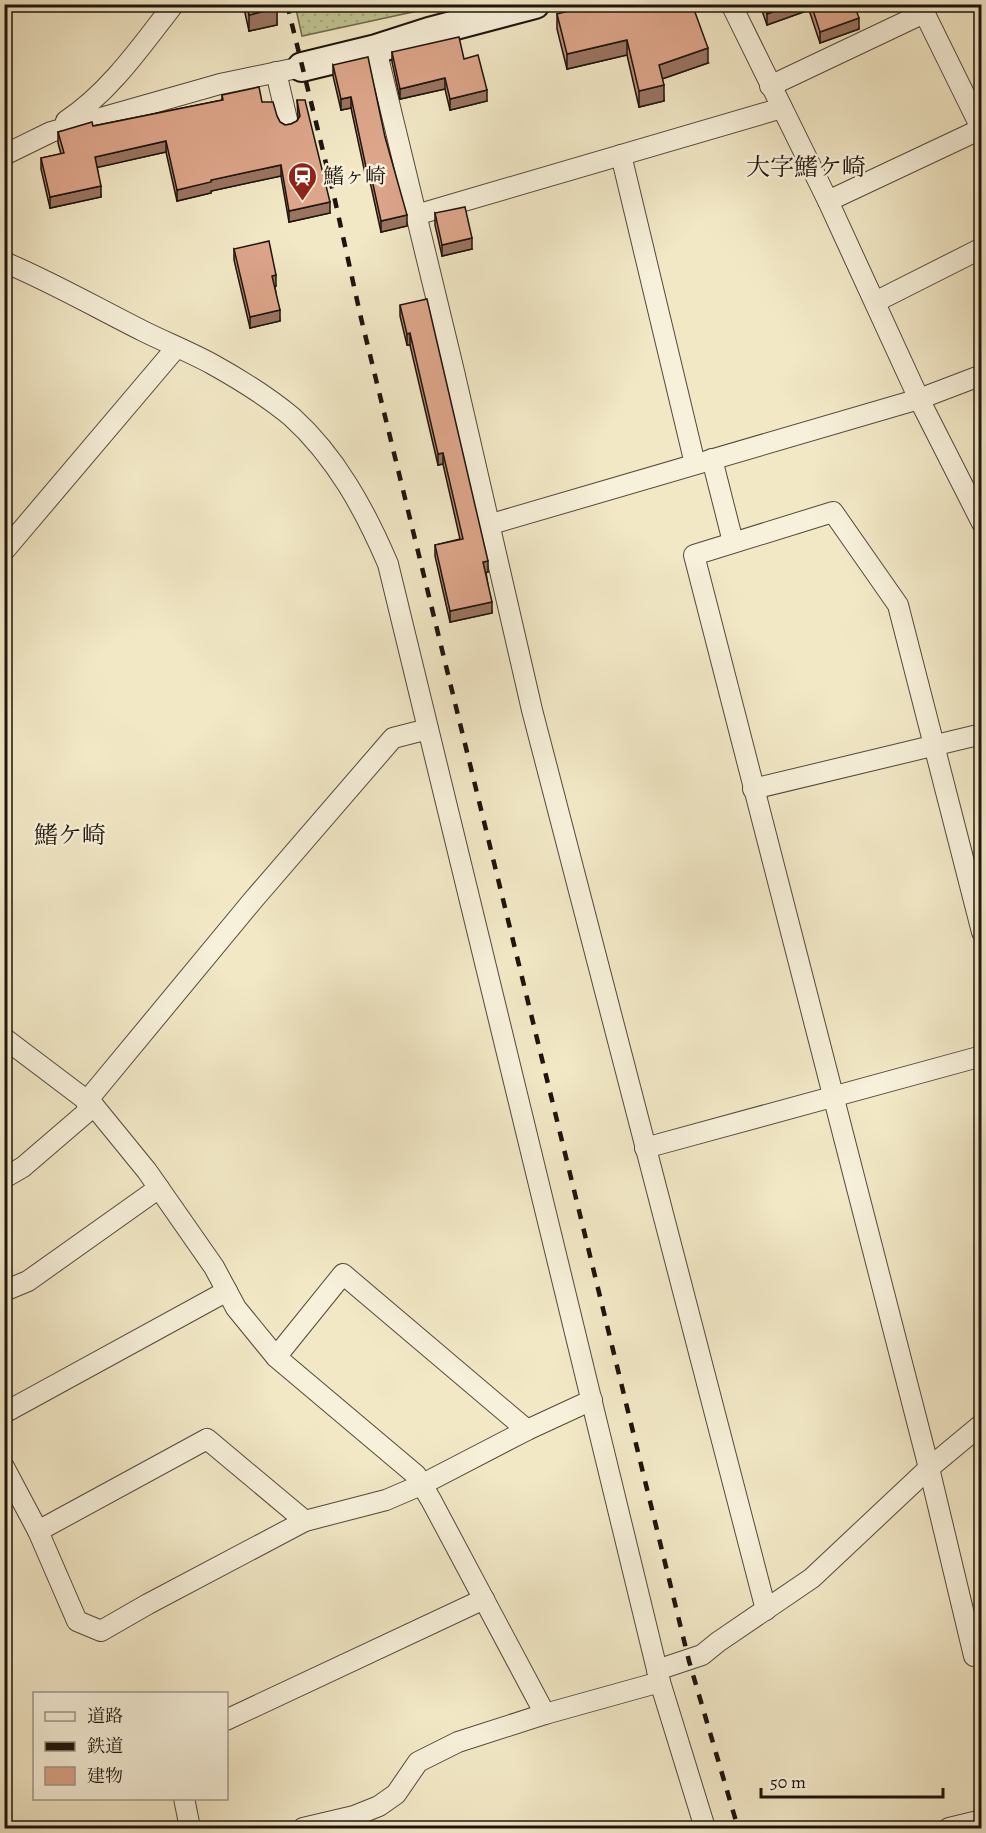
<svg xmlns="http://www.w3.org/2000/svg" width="986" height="1833" viewBox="0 0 986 1833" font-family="Alegreya,'Noto Serif JP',serif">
<defs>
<pattern id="park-dots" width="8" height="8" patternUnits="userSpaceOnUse" patternTransform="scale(1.5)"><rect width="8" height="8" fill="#c0c491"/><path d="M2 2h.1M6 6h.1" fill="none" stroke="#a5a87c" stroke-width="1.8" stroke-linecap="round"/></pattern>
</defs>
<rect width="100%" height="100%" fill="#f2e8c6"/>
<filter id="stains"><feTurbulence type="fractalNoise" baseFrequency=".00333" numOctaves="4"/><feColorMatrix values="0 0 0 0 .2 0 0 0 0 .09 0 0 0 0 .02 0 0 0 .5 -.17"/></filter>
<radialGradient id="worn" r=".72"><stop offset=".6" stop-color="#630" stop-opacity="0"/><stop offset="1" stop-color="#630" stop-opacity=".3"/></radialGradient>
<!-- park -->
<polygon fill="url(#park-dots)" stroke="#6f6c4e" stroke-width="1.5" points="295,5 295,4 445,5 302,36"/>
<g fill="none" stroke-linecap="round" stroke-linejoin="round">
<defs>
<g id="street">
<polyline points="731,4 828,201 919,399 982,523"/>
<polyline points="920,4 982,130"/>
<polyline points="376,49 453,367 532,710 766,1610"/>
<polyline points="276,72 288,124"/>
<polyline points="770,86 924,13"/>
<path d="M66,121C110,92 142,45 174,4"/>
<polyline points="4,155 51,132 220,84 302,67"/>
<polyline points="621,155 695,464"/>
<polyline points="828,201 981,129"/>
<polyline points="416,215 782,108"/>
<path d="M4,262C52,282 97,308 143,331C165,342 190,352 212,364C239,379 268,397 292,417C336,457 365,510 388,564L660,1682L705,1828"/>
<polyline points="875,302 982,248"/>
<polyline points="712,459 733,542"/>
<polyline points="488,525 919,399 982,375"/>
<polyline points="4,551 176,348"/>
<polyline points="753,789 982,734"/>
<polyline points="982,932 898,605 833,512 694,555 929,1468 974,1656 982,1653"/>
<polyline points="4,1038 94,1106 147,1171 214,1267 236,1308 276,1357 416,1475 431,1500 545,1714"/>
<polyline points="86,1102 254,899 393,738 428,729"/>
<polyline points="645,1148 982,1056"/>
<polyline points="4,1178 23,1167 94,1106"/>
<polyline points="4,1291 28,1281 159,1188"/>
<polyline points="276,1357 343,1274 527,1430"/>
<polyline points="4,1413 227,1291"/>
<polyline points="4,1467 38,1531 77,1621 101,1631 148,1604 305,1521 386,1500 421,1485 527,1430 592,1400"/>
<polyline points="38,1531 207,1439 305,1521"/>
<polyline points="657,1670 702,1655 718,1642 812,1578 929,1468 982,1424"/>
<polyline points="226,1720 484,1599"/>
<polyline points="184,1798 190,1828"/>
<polyline points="303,1828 354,1816 379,1806 396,1794 418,1762 458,1742 545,1714 660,1682"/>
<polyline points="949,1828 982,1820"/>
</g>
<polyline id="secondary" points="302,67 376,49 429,32 535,4"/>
</defs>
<!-- street casing -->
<use href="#street" stroke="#53493a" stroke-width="22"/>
<!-- secondary casing -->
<use href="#secondary" stroke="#1e140c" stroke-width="32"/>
<!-- street -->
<use href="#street" stroke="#f7f0da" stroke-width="20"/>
<!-- secondary -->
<use href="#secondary" stroke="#f7f0da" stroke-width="28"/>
<!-- rail -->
<polyline stroke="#1e140c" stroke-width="4.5" stroke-dasharray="10 10" stroke-linecap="butt" points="287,4 334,196 361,318 689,1661 738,1828"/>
</g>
<!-- wall -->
<g fill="#be8e77" stroke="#1e140c" stroke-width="1.5">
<polygon points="243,4 276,4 277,25 249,31"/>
<polygon points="854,4 859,29 820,43 809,10 767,25 760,5"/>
<polygon points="557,14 708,63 662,79 664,101 639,107 627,55 567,69 557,29"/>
<polygon points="392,52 464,59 487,101 450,110 445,89 400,99 392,62"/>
<polygon points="333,65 385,137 407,226 381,232 369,177 366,178 351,108 341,110 333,76"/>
<polygon points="222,95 262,102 277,116 280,122 285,125 291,124 297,121 298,118 297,100 330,213 289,222 281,176 211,191 211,193 177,201 166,152 97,167 101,197 50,208 41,169 41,158 61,154 58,143 58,132 93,126 222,100"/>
<polygon points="435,213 472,249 442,256 435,225"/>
<polygon points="234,249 276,286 275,287 280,321 250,328 234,260"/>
<polygon points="400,305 488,572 486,572 492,613 450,622 435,556 435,545 460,539 443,464 438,465 410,345 407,345 400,316"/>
</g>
<!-- shaded-wall -->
<g fill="#9b7461" stroke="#1e140c" stroke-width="1.5">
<polygon points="793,4 809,4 809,10 767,25 767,14"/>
<polygon points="277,8 277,25 249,31 249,15"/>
<polygon points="859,18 859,29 820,43 820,32"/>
<polygon points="627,40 627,55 567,69 567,54"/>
<polygon points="708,48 708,63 659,80 659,65"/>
<polygon points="445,78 445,89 400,99 400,89"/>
<polygon points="664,85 664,101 639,107 639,91"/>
<polygon points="487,90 487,101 450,110 450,99"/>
<polygon points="351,97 351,108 341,110 341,99"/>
<polygon points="166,141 166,152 95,168 95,157"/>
<polygon points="281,165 281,176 211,191 211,193 177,201 177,190 211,180"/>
<polygon points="369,166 369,177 366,178 366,167"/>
<polygon points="101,186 101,197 50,208 50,197"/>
<polygon points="330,202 330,213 289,222 289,211"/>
<polygon points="407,215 407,226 381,232 381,221"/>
<polygon points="472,238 472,249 442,256 442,245"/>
<polygon points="276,275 276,286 272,287 272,276"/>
<polygon points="280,310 280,321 250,328 250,317"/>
<polygon points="410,333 410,345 407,345 407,334"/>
<polygon points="443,453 443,464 438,465 438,454"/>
<polygon points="488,561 488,572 483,573 483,562"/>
<polygon points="492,602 492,613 450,622 450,611"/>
</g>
<!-- building -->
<g fill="#dda58a" stroke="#1e140c" stroke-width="1.5">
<polygon points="247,4 276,4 277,8 249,15"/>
<polygon points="595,4 692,4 708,48 659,65 664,85 639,91 627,40 567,54 557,14"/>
<polygon points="764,4 793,4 767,14"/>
<polygon points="811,4 854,4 859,18 820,32"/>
<polygon points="459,37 464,59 478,55 487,90 450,99 445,78 400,89 392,52"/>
<polygon points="368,57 385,137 407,215 381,221 369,166 366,167 351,97 341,99 333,65"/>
<polygon points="259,87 262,102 273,102 277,116 280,122 285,125 291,124 297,121 300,116 297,100 305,100 330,202 289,211 281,165 211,180 211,182 177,190 166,141 95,157 101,186 50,197 41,158 64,153 58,132 92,122 93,126 223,100 222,95"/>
<polygon points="465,207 472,238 442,245 435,213"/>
<polygon points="269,241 276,275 272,276 280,310 250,317 234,249"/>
<polygon points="427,299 488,561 483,562 492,602 450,611 435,545 463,539 443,453 438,454 410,333 407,334 400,305"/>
</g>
<!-- icons -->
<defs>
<symbol id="station-pin" viewBox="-11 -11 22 30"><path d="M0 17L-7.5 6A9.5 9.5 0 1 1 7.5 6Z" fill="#8f2418" stroke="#f7f0da"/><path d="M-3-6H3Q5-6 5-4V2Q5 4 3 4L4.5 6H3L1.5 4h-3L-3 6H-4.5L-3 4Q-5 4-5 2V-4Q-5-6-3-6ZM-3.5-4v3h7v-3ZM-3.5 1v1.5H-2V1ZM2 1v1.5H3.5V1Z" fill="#fff"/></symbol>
</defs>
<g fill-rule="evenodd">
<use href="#station-pin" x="286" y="160" width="33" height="45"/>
</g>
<g text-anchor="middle" stroke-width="5" stroke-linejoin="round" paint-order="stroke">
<!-- poi labels -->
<g font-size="21" fill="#1e140c" stroke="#f7f0da" text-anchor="start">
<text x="323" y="183">鰭ヶ崎</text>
</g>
<!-- quarter labels -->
<g font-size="24" fill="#1e140c" stroke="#f7f0da">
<text x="806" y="175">大字鰭ケ崎</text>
<text x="70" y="843">鰭ケ崎</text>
</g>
</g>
<!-- margin -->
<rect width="986" height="1833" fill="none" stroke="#f2e8c6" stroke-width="24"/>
<rect x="6" y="6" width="974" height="1821" fill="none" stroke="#1e140c" stroke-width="3"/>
<rect x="12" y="12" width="962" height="1809" fill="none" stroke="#1e140c" stroke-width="1.5"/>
<!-- legend -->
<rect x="33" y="1692" width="195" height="108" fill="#f7f0da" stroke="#a09888" stroke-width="1.5"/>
<rect x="45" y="1712" width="30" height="9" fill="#f7f0da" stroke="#a09888" stroke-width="1.5"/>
<text x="87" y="1722" font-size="18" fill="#1e140c">道路</text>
<rect x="45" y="1742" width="30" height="9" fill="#1e140c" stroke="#a09888" stroke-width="1.5"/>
<text x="87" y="1752" font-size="18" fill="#1e140c">鉄道</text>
<rect x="45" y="1767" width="30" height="18" fill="#dda58a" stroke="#a09888" stroke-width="1.5"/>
<text x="87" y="1782" font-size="18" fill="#1e140c">建物</text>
<!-- scale -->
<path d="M761 1788v9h182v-9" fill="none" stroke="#1e140c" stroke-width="3"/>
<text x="770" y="1788" font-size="18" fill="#1e140c" stroke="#f7f0da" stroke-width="4.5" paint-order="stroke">50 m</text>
<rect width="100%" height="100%" filter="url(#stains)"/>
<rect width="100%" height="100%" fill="url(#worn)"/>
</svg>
